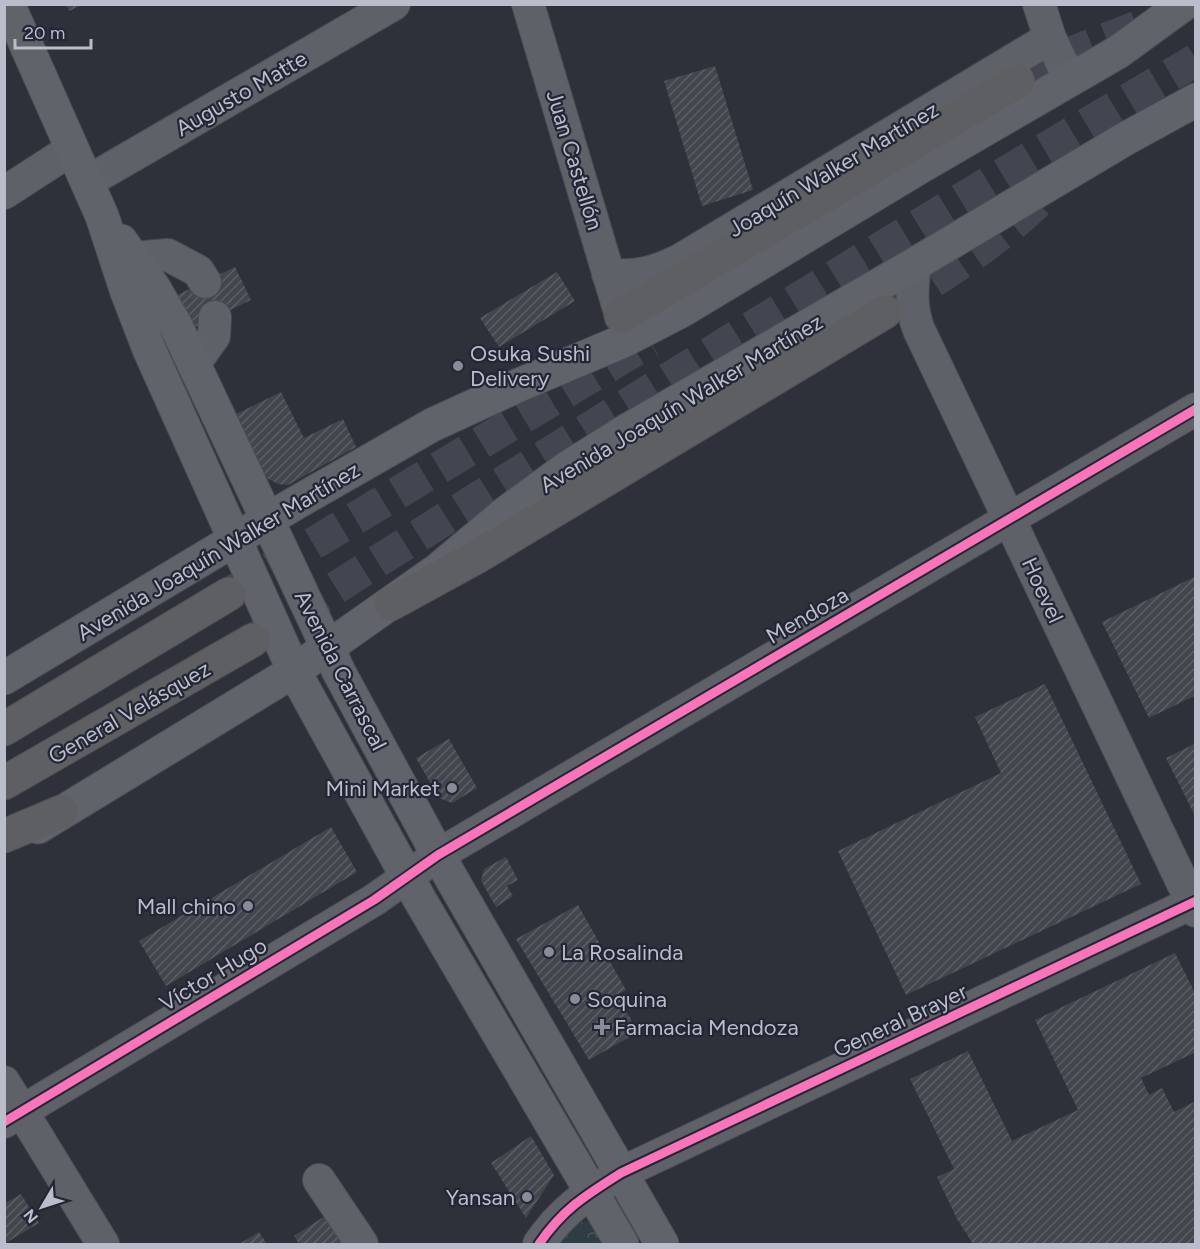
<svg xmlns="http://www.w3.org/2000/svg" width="1200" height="1249" viewBox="0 0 1200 1249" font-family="Figtree,sans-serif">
<defs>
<pattern id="forest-crowns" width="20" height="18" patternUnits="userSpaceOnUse" patternTransform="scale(1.5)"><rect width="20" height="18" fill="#2e3c43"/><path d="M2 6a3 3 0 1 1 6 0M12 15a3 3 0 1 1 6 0" fill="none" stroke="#4a565d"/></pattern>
<pattern id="building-hatch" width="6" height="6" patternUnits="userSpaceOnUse" patternTransform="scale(1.5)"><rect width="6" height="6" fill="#44464e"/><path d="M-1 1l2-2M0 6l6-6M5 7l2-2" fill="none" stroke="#5d5f66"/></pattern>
</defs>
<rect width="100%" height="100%" fill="#2e313a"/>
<!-- forest -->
<polygon fill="url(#forest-crowns)" points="591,1221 603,1244 554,1244 567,1225"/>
<!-- building -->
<g fill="url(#building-hatch)">
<polygon points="66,4 84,4 69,11"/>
<polygon points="715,66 753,190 702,206 664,81"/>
<polygon points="235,267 251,300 191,329 175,296"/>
<polygon points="557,272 575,301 499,347 480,318"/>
<polygon points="281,392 304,438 343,419 356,447 288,485 278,484 261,475 232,416"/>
<polygon points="1196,576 1196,695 1149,718 1102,622"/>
<polygon points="1045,684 1141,884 906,995 838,851 1001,773 975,717"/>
<polygon points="449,739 477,788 452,803 439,798 416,758"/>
<polygon points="1196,743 1196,818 1166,758"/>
<polygon points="331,827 357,872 166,986 139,941"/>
<polygon points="506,857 518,880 507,886 513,896 496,907 481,881 484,869"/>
<polygon points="578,905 626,990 617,995 638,1032 589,1060 516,939"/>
<polygon points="1175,953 1196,995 1196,1052 1141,1078 1149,1095 1162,1088 1174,1112 1196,1101 1196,1244 973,1244 957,1219 937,1177 954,1169 910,1079 968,1051 1012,1141 1078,1110 1035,1020"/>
<polygon points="531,1136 554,1175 526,1218 491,1163"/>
<polygon points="21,1194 39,1223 4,1244 4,1204"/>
<polygon points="325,1216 344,1244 299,1244 294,1236"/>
<polygon points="259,1232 267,1244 239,1244"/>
</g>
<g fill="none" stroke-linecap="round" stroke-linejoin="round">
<!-- highway-tunnel -->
<g stroke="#434650" stroke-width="33" stroke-dasharray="33 16" stroke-linecap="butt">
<polyline points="1018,81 1071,53 1150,22"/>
<path d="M892,308C944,274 999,241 1043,197"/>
<polyline points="229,594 650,341"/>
<path d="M253,640C565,443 877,246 1196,60"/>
</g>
<defs>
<g id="minor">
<polyline points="528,4 621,316"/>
<polyline points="1039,4 1050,38 1070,80"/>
<polyline points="87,182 394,4"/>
<polyline points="4,193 72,149"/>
<polyline points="134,258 168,255 198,271 205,282"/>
<path d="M915,264C912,287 910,308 919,330L1196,911"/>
<path d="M608,274C635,278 656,272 680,260L1050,38"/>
<polyline points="194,364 214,336 215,317"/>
<polyline points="4,1082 103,1244"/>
<polyline points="4,1122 374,900 438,855 1196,409"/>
<polyline points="319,1180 362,1244"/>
<path d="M539,1244C563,1209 586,1195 621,1173L1196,901"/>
</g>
<g id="major">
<polyline points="8,4 102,216 127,292 149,349 294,671 420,900 622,1244"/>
<polyline points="121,241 154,288 176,326 339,672 438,855 662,1244"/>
<polyline points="4,678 294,504 432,425 519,385 623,341 681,311 920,167 1118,52 1184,4"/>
<polyline points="38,827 294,671 439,569 507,512 567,468 626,431 915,264 1125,139 1196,100"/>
</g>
<g id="highway">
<polyline points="621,316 1018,81"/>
<polyline points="391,604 475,558 885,312"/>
<polyline points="4,729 229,594"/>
<polyline points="4,783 253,640"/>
<polyline points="4,836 61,812"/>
</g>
</defs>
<!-- minor casing -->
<use href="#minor" stroke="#4a4c53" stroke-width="34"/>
<!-- major casing -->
<use href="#major" stroke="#4c4e57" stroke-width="35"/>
<!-- highway casing -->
<use href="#highway" stroke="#4b4d56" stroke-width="35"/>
<!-- minor -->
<use href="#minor" stroke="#5e6168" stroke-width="32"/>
<!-- major -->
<use href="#major" stroke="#60636a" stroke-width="33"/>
<!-- highway -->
<use href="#highway" stroke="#5d5f62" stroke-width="33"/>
<defs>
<g id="cycleway">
<polyline points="4,1122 374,900 438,855 1196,409"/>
<path d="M539,1244C563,1209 586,1195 621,1173L1196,901"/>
</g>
</defs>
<!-- cycleway casing -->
<use href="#cycleway" stroke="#222635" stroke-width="13"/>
<!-- cycleway -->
<use href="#cycleway" stroke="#fb73b8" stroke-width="9"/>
</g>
<!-- markers -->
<g fill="#898c98" stroke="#222635" stroke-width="2">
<circle cx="458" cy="366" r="6"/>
<circle cx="452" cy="788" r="6"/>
<circle cx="248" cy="906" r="6"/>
<circle cx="549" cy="952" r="6"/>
<circle cx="575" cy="999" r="6"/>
<path d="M599 1018h6v6h6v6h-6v6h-6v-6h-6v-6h6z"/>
<circle cx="527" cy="1197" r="6"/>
</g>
<g text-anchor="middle" stroke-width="4.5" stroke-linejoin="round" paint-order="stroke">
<!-- street labels -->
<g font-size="22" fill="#babdca" stroke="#222635">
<text transform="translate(241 93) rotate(-30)" y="8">Augusto Matte</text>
<text transform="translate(575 160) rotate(73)" y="8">Juan Castellón</text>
<text transform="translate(833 169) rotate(-31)" y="8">Joaquín Walker Martínez</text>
<text transform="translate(681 403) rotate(-31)" y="8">Avenida Joaquín Walker Martínez</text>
<text transform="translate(218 551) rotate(-31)" y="8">Avenida Joaquín Walker Martínez</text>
<text transform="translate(1043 590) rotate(65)" y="8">Hoevel</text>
<text transform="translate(807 615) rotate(-30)" y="8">Mendoza</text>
<text transform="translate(341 670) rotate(63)" y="8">Avenida Carrascal</text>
<text transform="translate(129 712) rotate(-30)" y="8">General Velásquez</text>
<text transform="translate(213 974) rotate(-31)" y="8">Víctor Hugo</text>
<text transform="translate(900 1020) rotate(-25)" y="8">General Brayer</text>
</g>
<!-- poi labels -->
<g font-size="22" fill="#babdca" stroke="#222635" text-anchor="start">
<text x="470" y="361">Osuka Sushi<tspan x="470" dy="25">Delivery</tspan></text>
<text x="440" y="796" text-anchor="end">Mini Market</text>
<text x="236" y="914" text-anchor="end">Mall chino</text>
<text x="561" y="960">La Rosalinda</text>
<text x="587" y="1007">Soquina</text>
<text x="614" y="1035">Farmacia Mendoza</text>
<text x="515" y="1205" text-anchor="end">Yansan</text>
</g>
</g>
<!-- border -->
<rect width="1200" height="1249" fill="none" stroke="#babdca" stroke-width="12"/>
<!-- north arrow -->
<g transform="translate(42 1207) rotate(231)" stroke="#222635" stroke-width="4.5" paint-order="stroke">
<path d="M0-4.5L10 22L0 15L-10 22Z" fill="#babdca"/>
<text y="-9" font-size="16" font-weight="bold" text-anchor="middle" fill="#babdca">N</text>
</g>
<!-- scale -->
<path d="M15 39v9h76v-9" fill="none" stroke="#babdca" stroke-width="3"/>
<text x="24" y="39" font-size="18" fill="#babdca" stroke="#222635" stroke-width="4.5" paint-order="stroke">20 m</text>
</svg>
